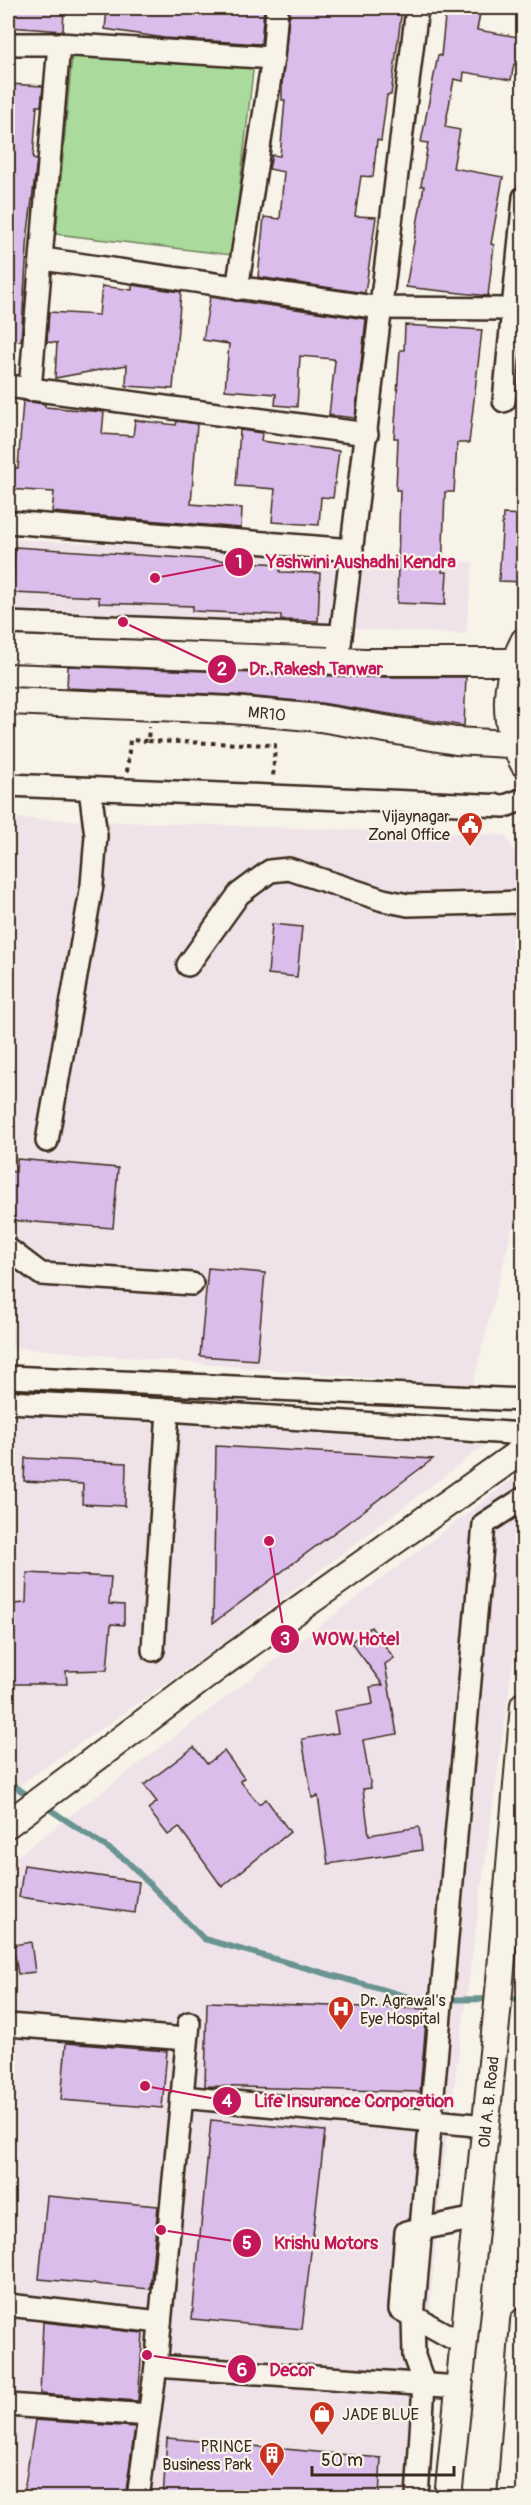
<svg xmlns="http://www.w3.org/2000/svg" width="531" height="2505" viewBox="0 0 531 2505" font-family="Pangolin,sans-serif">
<rect width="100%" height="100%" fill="#f7f3e8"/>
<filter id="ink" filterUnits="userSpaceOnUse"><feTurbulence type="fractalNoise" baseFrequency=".0167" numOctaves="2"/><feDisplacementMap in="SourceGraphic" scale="12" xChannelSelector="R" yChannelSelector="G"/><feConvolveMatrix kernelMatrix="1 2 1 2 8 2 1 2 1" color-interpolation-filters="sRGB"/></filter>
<g filter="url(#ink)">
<!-- built -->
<g fill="#efe3e9">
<polygon points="8,539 473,562 466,634 8,612"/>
<polygon points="8,818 505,835 524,868 523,1186 472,1387 8,1347"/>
<polygon points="8,1413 254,1424 485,1445 215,1650 8,1793"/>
<polygon points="523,1471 523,1589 441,2181 414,2497 8,2497 8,1863"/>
</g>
<!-- green -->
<polygon fill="#aadb9c" stroke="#72825d" stroke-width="1.5" points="72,55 254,62 232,255 56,234"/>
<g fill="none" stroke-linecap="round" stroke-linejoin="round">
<!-- stream -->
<g stroke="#6a9492" stroke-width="6">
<polyline points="8,1782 32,1798"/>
<polyline points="43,1805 126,1860 204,1939 419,2000 494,1999"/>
<polyline points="504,1999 524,1998"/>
</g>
</g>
<!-- building -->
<g fill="#dbbdeb" stroke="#3b2a1e" stroke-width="1.5">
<polygon points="8,8 64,8 63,31 8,27"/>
<polygon points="107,8 264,8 261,44 164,38 105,29"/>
<polygon points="290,8 402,8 391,95 387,95 381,141 377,140 373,177 361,176 355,216 376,217 365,293 258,277 264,217 280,219 284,172 269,169 272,155 280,156 285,100 282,100 282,84"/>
<polygon points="446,8 481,8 477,30 524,38 519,64 514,64 511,80 464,72 463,81 454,79 445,127 460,130 453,168 503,177 491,244 494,245 488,296 406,287 424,186 421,186 428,143 421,142 438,55 441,56"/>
<polygon points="8,84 43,86 41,106 37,106 33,159 37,160 28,232 21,341 8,340"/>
<polygon points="132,285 181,292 173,389 126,386 127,365 55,378 57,343 47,342 49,312 99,315 102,286 132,290"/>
<polygon points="210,297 366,319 355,418 329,415 335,361 333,359 300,356 297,407 275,405 276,394 225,390 229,344 203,340"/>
<polygon points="405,325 482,330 469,443 457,443 454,492 445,492 442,572 447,572 445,605 397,603 400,490 396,490 398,438 394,438 400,350 404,350"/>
<polygon points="23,401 45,404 45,407 104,412 102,434 133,436 135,420 176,425 177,421 197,424 191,504 242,508 241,528 52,512 54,492 8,489 8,468 18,468"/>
<polygon points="240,430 262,433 261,441 339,451 333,498 321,497 319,525 272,522 275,489 236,486"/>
<polygon points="503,514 524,515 524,582 499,581"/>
<polygon points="15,547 280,564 280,572 320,573 318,621 281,620 281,615 192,611 193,606 99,603 99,597 13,593"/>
<polygon points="68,666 365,677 466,677 464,726 321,703 233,695 67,688"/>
<polygon points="272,924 302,927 297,977 268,974"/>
<polygon points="17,1159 118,1168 113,1228 8,1220 8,1171 16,1172"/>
<polygon points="208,1268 265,1273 257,1360 200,1356"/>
<polygon points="216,1446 433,1459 213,1623"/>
<polygon points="25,1458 126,1463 125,1506 82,1504 83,1484 24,1481"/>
<polygon points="27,1573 111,1577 109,1604 124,1605 124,1625 111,1624 107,1670 66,1671 67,1684 12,1684 11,1604 26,1603"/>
<polygon points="371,1627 394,1658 385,1664 397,1734 363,1740 371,1788 363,1789 369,1835 419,1827 422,1850 328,1864 318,1796 312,1798 302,1739 338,1733 334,1711 373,1704 370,1687 383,1685 351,1642"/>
<polygon points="194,1747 207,1764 224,1751 244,1778 240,1781 259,1804 266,1799 290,1832 222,1887 179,1827 168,1835 148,1809 157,1802 144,1785"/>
<polygon points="24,1865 139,1882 135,1913 19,1897"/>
<polygon points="31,1942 35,1972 18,1974 13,1945"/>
<polygon points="207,2002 427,2009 420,2092 205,2086"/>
<polygon points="66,2043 167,2051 162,2108 61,2100"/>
<polygon points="211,2120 325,2131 302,2329 192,2319"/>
<polygon points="47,2196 158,2206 150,2289 39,2279"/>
<polygon points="43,2322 143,2333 138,2401 40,2394"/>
<polygon points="35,2420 135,2427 125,2498 23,2498"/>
<polygon points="167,2438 381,2458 379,2498 163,2498"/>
</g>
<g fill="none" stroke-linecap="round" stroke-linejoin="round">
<defs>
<g id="minor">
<polyline points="8,44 59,44 273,58"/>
<polyline points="43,259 380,308 511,309"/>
<polyline points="237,289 273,58 277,8"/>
<polyline points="8,386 367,434"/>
<polyline points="30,390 59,44"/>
<polyline points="504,401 524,197"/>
<polyline points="8,522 352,550"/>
<polyline points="8,623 341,636"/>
<polyline points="338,661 417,8"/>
<polyline points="8,785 505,806 524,799"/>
<polyline points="188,965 239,894 270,871 289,869 383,900 408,905 524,902"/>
<polyline points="47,1141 92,885 96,836 90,789"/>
<polyline points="8,1249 41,1274 192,1284"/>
<polyline points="8,1377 524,1400"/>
<polyline points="8,1402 168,1410 524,1434"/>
<polyline points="153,1650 168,1410"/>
<polyline points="189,2023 156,2366 459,2387"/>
<polyline points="8,2025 187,2039"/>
<polyline points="182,2097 486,2126"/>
<polyline points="8,2305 160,2322"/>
<polyline points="463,2344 400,2309 406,2232 476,2218"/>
<polyline points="8,2405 149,2415"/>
<polyline points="138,2498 156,2366"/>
<polyline points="417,2498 424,2384 414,2356 413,2317 484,1524 524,1498"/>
</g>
<g id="major">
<path d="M524,641C503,682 502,724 524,764"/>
<polyline points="8,649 366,662 524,662"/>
<polyline points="8,701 232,710 320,718 456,741 524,745"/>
<polyline points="8,1824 223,1663 524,1449"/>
<polyline points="448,2498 498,2003 524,1705"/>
<polyline points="511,2498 524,2321"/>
</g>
</defs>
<!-- minor casing -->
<use href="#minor" stroke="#3b2a1e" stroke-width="26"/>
<!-- major casing -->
<use href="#major" stroke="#3b2a1e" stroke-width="30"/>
<!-- path -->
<g stroke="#3b2a1e" stroke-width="4" stroke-dasharray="4.5 4.5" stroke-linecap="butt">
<polyline points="148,741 275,745 273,778"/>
<polyline points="127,772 130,740 148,741 149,727"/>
</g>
<!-- minor -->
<use href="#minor" stroke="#f7f3e8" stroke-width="21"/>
<!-- major -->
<use href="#major" stroke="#f7f3e8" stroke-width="26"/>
</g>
</g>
<!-- icons -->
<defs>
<symbol id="civic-pin" viewBox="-11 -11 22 30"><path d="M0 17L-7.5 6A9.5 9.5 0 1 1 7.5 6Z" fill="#c8321e" stroke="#f7f3e8"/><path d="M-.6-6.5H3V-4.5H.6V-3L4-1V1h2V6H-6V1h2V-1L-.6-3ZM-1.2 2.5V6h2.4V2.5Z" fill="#fff"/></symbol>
<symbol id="hospital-pin" viewBox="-11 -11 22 30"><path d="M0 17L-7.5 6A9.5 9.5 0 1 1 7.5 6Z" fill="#c8321e" stroke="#f7f3e8"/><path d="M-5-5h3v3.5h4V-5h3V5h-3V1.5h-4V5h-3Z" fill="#fff"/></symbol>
<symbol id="shop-pin" viewBox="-11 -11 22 30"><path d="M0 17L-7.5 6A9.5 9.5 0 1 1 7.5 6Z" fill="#c8321e" stroke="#f7f3e8"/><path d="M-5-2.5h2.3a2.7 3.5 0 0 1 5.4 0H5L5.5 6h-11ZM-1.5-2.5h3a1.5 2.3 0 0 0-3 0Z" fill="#fff"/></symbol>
<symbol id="building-pin" viewBox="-11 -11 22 30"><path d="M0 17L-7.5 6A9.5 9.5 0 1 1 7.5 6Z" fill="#c8321e" stroke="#f7f3e8"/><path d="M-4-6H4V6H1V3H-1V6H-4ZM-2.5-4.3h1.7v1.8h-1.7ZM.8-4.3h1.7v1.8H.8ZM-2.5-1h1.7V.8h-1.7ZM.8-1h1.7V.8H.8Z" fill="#fff"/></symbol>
</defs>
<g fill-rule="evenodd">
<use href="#civic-pin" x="455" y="810" width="30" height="40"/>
<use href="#hospital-pin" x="326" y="1994" width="30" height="40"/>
<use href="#shop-pin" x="307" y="2399" width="30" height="40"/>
<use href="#building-pin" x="257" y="2440" width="30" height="40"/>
</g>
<g text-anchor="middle" stroke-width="4.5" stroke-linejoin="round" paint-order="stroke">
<!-- street labels -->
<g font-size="16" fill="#3b2a1e" stroke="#f7f3e8">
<text transform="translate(267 713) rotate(5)" y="6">MR10</text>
<text transform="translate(488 2102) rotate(-84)" y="6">Old A. B. Road</text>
</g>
<!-- poi labels -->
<g font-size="16" fill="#3b2a1e" stroke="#f7f3e8" text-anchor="end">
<text x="450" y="822">Vijaynagar<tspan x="450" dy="18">Zonal Office</tspan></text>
<text x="360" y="2006" text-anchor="start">Dr. Agrawal's<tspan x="360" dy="18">Eye Hospital</tspan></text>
<text x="342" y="2420" text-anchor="start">JADE BLUE</text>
<text x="252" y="2452">PRINCE<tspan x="252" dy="18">Business Park</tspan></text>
</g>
</g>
<!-- callouts -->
<path fill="none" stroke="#c2185b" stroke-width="2" d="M155 578L239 562M123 622L222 669M269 1541L285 1639M145 2086L227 2101M161 2230L247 2243M147 2355L242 2369"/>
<g fill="#c2185b" stroke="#f7f3e8" stroke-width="2">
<circle cx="155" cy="578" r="6"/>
<circle cx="123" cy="622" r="6"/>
<circle cx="269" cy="1541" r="6"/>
<circle cx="145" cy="2086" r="6"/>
<circle cx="161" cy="2230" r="6"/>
<circle cx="147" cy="2355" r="6"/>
<circle cx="239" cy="562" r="15"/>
<circle cx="222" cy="669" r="15"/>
<circle cx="285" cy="1639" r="15"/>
<circle cx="227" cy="2101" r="15"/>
<circle cx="247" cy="2243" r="15"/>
<circle cx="242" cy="2369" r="15"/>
</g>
<g font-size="18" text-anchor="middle" font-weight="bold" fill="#fff">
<text x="239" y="568">1</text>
<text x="222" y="675">2</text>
<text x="285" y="1645">3</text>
<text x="227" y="2107">4</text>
<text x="247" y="2249">5</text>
<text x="242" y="2376">6</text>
</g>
<g font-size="18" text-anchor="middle" font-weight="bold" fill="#c2185b" stroke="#f7f3e8" stroke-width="4.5" stroke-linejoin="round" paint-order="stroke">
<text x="361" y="568">Yashwini Aushadhi Kendra</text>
<text x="316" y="675">Dr. Rakesh Tanwar</text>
<text x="356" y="1645">WOW Hotel</text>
<text x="354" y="2107">Life Insurance Corporation</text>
<text x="326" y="2249">Krishu Motors</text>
<text x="292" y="2376">Decor</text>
</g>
<!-- margin -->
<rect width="531" height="2505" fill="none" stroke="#f7f3e8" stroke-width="30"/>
<rect x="15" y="15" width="501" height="2475" fill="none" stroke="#3b2a1e" stroke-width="2" filter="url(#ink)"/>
<!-- scale -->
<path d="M312 2466v9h142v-9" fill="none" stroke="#3b2a1e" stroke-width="3"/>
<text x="321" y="2466" font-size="18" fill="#3b2a1e" stroke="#f7f3e8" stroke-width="4.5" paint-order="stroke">50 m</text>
</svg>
